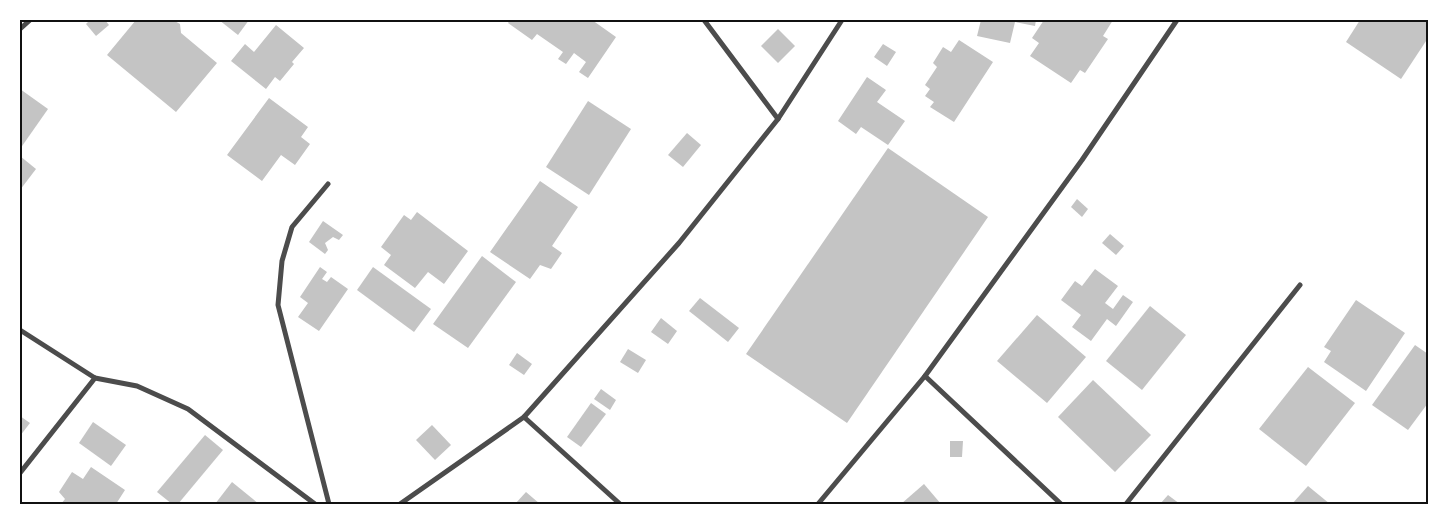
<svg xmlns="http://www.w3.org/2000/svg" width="1448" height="524" viewBox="0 0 1448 524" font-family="Barlow,sans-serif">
<rect width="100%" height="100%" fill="#fff"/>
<!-- building -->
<g fill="#c4c4c4">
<polygon points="90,20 105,20 109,25 96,36 86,24"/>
<polygon points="136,20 173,20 180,24 181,33 217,63 176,112 107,55"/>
<polygon points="219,20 249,20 238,35"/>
<polygon points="510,20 592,20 616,37 588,78 579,72 586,62 574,53 566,64 558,59 563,52 537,34 532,40 508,23"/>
<polygon points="981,20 1036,20 1035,26 1015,22 1010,43 977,36"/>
<polygon points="1044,20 1113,20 1103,36 1108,39 1085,73 1080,70 1071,83 1030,56 1039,43 1032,38"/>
<polygon points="1360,20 1423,20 1428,23 1428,38 1401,79 1346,42"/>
<polygon points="276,25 304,48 292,62 294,64 280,81 275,77 266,89 231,61 245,44 254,52"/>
<polygon points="778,29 795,46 778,63 761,46"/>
<polygon points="959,40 993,62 954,122 930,107 934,102 925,96 930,89 925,85 937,67 933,63 943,47 951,52"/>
<polygon points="883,44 896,52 887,66 874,57"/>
<polygon points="867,77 886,90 877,102 905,121 888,145 861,127 856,134 838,121"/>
<polygon points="20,89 48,109 20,149"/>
<polygon points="269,98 308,127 301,137 310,144 295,165 281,155 262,181 227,155"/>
<polygon points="588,101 631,129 589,195 546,167"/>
<polygon points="687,133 701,145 683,167 668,155"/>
<polygon points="888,148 988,217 847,423 746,354"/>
<polygon points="20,156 36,169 20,190"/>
<polygon points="540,181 578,207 552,246 562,253 551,269 540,265 530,279 490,252"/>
<polygon points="1077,199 1088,209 1082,217 1071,207"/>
<polygon points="417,212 468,251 444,284 428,272 415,288 384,265 391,255 381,247 404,215 411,220"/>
<polygon points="323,221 343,235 339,240 333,237 325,243 328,250 325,254 309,242"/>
<polygon points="1110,234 1124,246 1116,255 1102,243"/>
<polygon points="482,256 516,282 468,348 433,324"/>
<polygon points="320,267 327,272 322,279 327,282 331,277 348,289 319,331 298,317 308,303 300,297"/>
<polygon points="373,267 431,309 414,332 357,290"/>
<polygon points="1095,269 1118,286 1105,303 1113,309 1123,295 1133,302 1116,326 1107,319 1091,341 1072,327 1081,315 1061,300 1075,281 1082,286"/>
<polygon points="700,298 739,328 728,342 689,311"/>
<polygon points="1356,300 1405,333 1366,391 1324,362 1331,351 1324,347"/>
<polygon points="1150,306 1186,335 1142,390 1106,361"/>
<polygon points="1037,315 1086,357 1047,403 997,361"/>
<polygon points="661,318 677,331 668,344 651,332"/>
<polygon points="1415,345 1428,354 1428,403 1408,430 1372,405"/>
<polygon points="628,349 646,360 638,373 620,362"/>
<polygon points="517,353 532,364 524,375 509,365"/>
<polygon points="1308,367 1355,403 1306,466 1259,429"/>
<polygon points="1093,380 1151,435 1115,472 1058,417"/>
<polygon points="601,389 616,400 610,410 594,399"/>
<polygon points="591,403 606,414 581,447 567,437"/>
<polygon points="20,416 30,423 20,436"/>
<polygon points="93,422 126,445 111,466 79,443"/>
<polygon points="432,425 451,445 435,460 416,440"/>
<polygon points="205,435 223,450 178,504 172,504 157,492"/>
<polygon points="950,441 963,441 962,457 950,457"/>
<polygon points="91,467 125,490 116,504 61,504 65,499 59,492 72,472 83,479"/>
<polygon points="232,482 259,504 215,504"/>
<polygon points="924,484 941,504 901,504"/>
<polygon points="1308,486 1330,504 1292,504"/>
<polygon points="526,492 540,504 515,504"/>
<polygon points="1168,495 1180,504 1160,504"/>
</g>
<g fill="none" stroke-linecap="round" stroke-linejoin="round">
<!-- minor -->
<g stroke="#4c4c4c" stroke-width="5">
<polyline points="704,20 778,119"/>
<polyline points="20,29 30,20"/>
<polyline points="328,184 292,227 282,261 278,305 329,504"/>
<polyline points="20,330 95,378 137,386 188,409 315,504"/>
<polyline points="925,376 1061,504"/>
<polyline points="524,417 620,504"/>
<polyline points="20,473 95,378"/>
<polyline points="400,504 524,417 679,243 778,119 842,20"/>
<polyline points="818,504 925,376 1082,160 1177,20"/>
<polyline points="1126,504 1300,285"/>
</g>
</g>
<!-- border -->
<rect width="1448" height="524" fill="none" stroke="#ffffff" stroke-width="42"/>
<rect x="21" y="21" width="1406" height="482" fill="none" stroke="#111" stroke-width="2"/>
</svg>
